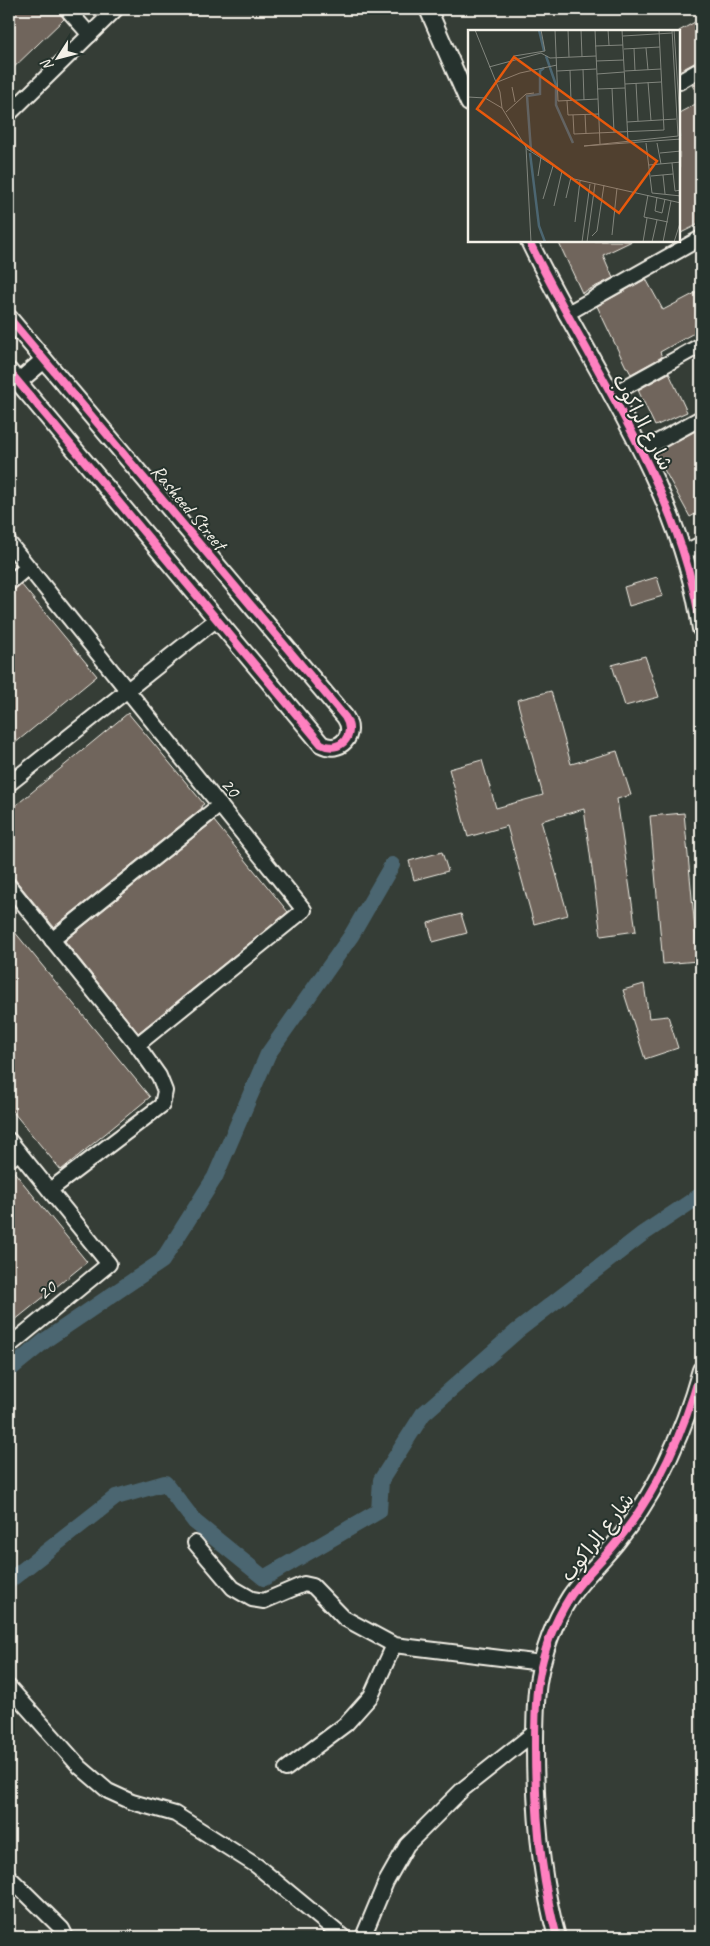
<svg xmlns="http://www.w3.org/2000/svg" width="710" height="1946" viewBox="0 0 710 1946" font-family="Caveat,'Playpen Sans Arabic',sans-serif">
<rect width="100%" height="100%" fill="#353d36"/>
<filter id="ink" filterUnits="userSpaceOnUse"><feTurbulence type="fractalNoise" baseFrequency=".02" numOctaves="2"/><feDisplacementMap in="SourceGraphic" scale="10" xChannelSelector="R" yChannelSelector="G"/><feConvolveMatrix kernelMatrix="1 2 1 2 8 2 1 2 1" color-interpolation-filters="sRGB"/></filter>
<g filter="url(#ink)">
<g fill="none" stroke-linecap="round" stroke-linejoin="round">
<!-- canal -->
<g stroke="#4c6671" stroke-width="16">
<polyline points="9,1370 47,1339 162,1261 215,1177 268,1054 351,936 392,865"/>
<polyline points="9,1581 116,1497 165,1483 195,1522 264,1578 379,1511 381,1480 423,1414 517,1331 641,1235 701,1195"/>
</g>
</g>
<!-- building -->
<g fill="#70655b" stroke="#f4f1e8">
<polygon points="9,9 58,9 64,19 9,72"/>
<polygon points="695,22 701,33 701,60 679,71 679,31"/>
<polygon points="701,79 701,223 679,234 679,113 701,101 692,85"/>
<polygon points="558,241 632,241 603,255 613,278 582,293"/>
<polygon points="646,279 663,310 701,290 701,329 660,352 662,357 631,374 627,367 626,367 597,306"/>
<polygon points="669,373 687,412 655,426 638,390"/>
<polygon points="701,428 701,511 690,517 655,453"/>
<polygon points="657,577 663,596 629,606 624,587"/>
<polygon points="21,584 97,676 9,748 9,594"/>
<polygon points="645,656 659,697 625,706 612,665"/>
<polygon points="551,691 571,764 617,751 631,795 617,799 636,931 601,936 584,809 541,821 568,915 534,924 507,826 468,837 449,769 482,760 496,808 543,795 517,700"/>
<polygon points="128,713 204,804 201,806 202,808 54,927 9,872 9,811"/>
<polygon points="684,813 698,961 663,964 650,816"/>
<polygon points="214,821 288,912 138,1033 65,941"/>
<polygon points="442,852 448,871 414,880 409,861"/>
<polygon points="461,914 467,933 433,942 428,923"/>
<polygon points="9,925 150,1097 61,1170 9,1107"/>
<polygon points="644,984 649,1018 668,1016 678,1048 645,1059 623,990"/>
<polygon points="11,1168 87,1262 9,1325 9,1169"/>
</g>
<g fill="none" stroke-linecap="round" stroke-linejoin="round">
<defs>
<g id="minor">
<polyline points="67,9 90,35"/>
<polyline points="679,82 701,69"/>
<polyline points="9,114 116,9"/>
<polyline points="566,314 701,238"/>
<polyline points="611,395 701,345"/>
<polyline points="641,451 701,418"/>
<polyline points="9,543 304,910 137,1045"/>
<polyline points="683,553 701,544"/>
<polyline points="9,583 28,567"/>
<polyline points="9,784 217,619"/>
<polyline points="9,886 137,1045 159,1076 165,1091 162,1105 50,1190"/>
<polyline points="52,940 220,805"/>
<polyline points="9,1140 109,1264 9,1346"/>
<polyline points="9,1160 19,1152"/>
<polyline points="195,1543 233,1588 252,1599 264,1601 297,1587 304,1584 313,1586 344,1618 394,1645 542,1663"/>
<polyline points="9,1687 80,1767 108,1791 132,1802 175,1814 257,1866 343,1937"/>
<polyline points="286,1769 346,1724 371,1696 394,1645"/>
<polyline points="9,1877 62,1929 66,1937"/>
<polyline points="363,1937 386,1882 407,1845 463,1789 535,1732"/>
</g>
<g id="tertiary">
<polyline points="428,9 469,103"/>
<path d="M529,241C590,368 681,487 701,629"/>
<path d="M9,318L345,717C357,735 340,754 321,744L9,371"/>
<polyline points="18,382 44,360"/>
<path d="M557,1937C540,1876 535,1810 535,1746C535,1725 535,1703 538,1682C543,1652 554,1622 570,1597C584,1576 604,1559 619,1539C659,1489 684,1431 701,1370"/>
</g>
</defs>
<!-- minor casing -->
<use href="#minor" stroke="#f4f1e8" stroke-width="18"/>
<!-- tertiary casing -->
<use href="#tertiary" stroke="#f4f1e8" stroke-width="20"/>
<!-- minor -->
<use href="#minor" stroke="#26332d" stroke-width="14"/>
<!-- tertiary -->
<use href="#tertiary" stroke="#26332d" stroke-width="16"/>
<defs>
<g id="cycleway">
<path d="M529,241C590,368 681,487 701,629"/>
<path d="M9,318L345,717C357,735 340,754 321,744L9,371"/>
<path d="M557,1937C540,1876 535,1810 535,1746C535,1725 535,1703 538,1682C543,1652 554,1622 570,1597C584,1576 604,1559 619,1539C659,1489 684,1431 701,1370"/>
</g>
</defs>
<!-- cycleway casing -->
<use href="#cycleway" stroke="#26332d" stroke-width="11"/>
<!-- cycleway -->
<use href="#cycleway" stroke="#ff80c0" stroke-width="8"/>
</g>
</g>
<g text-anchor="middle" stroke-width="4" stroke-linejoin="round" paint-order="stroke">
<!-- street labels -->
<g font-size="20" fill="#f4f1e8" stroke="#26332d">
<text transform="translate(643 422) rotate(62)" y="7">شارع الراكوب</text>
<text transform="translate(189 507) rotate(50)" y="7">Rasheed Street</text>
<text transform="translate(231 787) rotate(51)" y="7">20</text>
<text transform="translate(46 1290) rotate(-39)" y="7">20</text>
<text transform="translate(597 1537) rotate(-52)" y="7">شارع الراكوب</text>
</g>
</g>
<!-- overview -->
<g transform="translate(468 30)">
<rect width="212" height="212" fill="#353d36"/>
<path fill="none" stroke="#4c6671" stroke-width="2.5" d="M71,0L76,21M78,26L88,55V75L105,113M63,121L59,66L72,64V41L76,38M62,123L71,196L77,212"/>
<path fill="none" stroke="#81857d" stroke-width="1" d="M7,0L32,62L34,78M87,0L90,71L130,69M100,0L101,27M113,0L114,27M127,0L132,114M140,0L141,15M154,0L160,111M204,0L210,106L116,116L213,109M206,0L213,106M155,6L204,3M127,16L155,15M166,18L167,41M178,18L180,40M156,19L192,17M46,26L77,21L73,0M128,31L156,30M21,37L73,23L82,28L128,26M115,39L116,70M102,40L103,71M89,41L128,39M157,41L193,39M129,44L156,42M180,52L183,91M27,53L52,43L89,35M168,53L170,91M157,54L193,52M44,57L47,72M144,58L146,102M129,59L157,58M0,67L17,68L34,78L59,119L106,149L213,173M99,71L100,85L131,84M38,82L58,64L66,63M117,84L118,104M105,85L106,104L196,100L191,0M159,92L208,89M178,113L184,163L213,166M189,113L193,134M58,117L63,212M192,123L213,121M204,133L207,161L213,160M181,135L213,132M195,145L197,164M70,146L73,127M183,146L205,144M180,165L176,187L200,192M189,167L187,181L194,183L197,169M98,168L103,147M75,169L85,136M86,176L94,141M107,192L112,151M144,205L149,158M124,206L129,201L136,155M114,212L122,154M119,212L127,154M175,212L179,188M184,212L189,190M195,212L203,171M206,212L213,190"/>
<path fill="#e8590c" fill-opacity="0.15" stroke="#e8590c" stroke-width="2.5" d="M46,27L189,131L151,183L9,79Z"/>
<rect width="212" height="212" fill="none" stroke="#f4f1e8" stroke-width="2.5"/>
</g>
<!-- margin -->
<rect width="710" height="1946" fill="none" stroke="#26332d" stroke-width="30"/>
<rect x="15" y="15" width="680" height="1916" fill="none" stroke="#f4f1e8" stroke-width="2" filter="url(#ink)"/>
<!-- north arrow -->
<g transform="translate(58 58) rotate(234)" stroke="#26332d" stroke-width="4" paint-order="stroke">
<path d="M0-4L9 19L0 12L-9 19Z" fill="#f4f1e8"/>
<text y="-8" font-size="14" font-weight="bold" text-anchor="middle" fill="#f4f1e8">N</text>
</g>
</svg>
